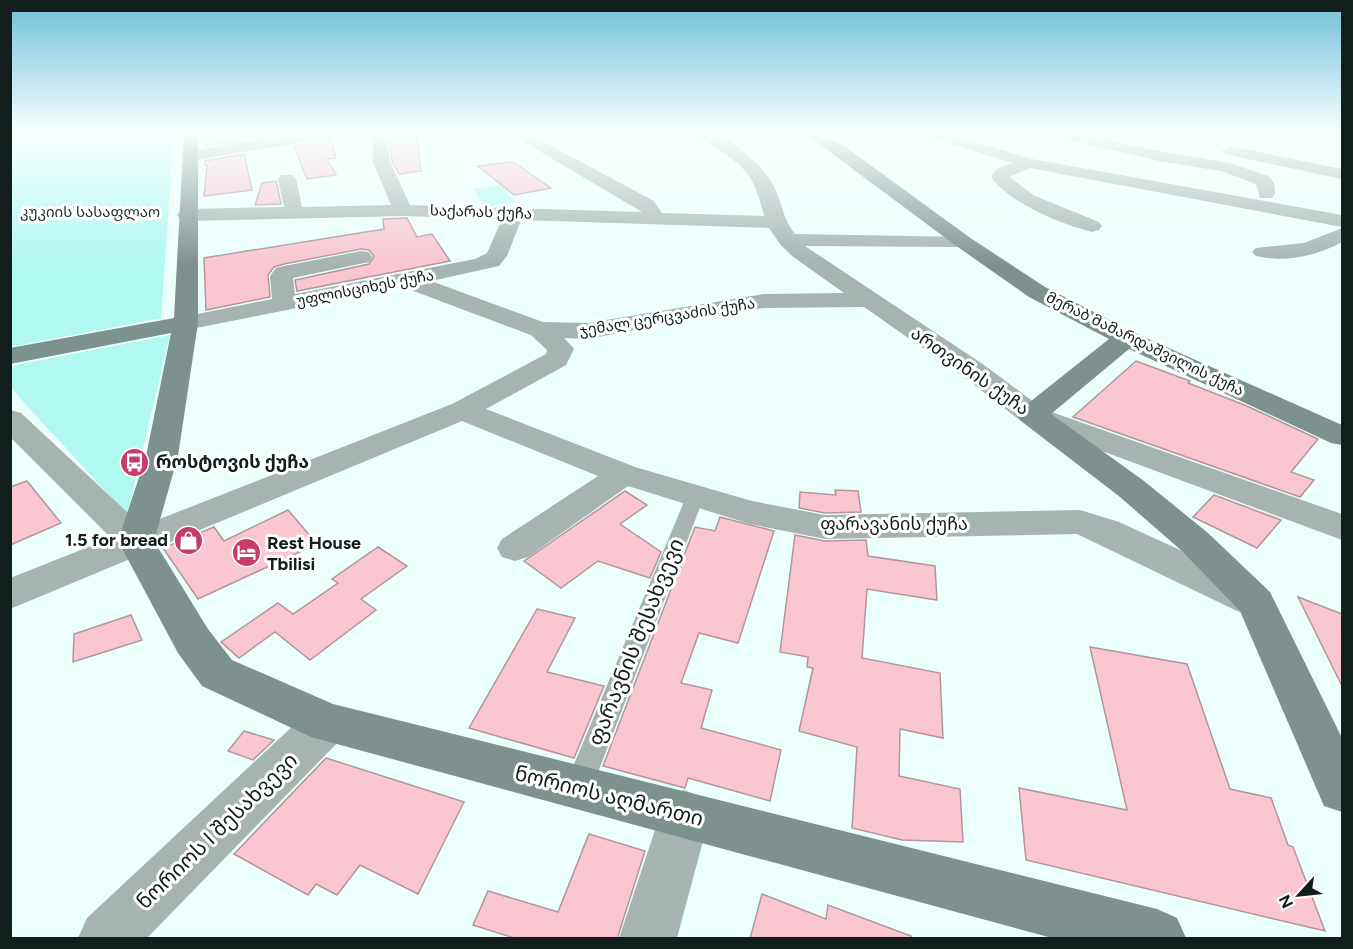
<svg xmlns="http://www.w3.org/2000/svg" width="1353" height="949" viewBox="0 0 1353 949" font-family="Figtree,'Noto Sans Georgian',sans-serif">
<rect width="100%" height="100%" fill="#ebfffc"/>
<!-- green -->
<g fill="#b1f8f0">
<polygon points="11,132 174,132 161,318 11,347"/>
<polygon points="501,185 516,202 485,207 473,189"/>
<polygon points="170,335 127,515 11,388 11,366"/>
</g>
<!-- building -->
<g fill="#f9c6d1" stroke="#b3969c" stroke-width="1.5">
<polygon points="205,132 238,132 240,141 205,146"/>
<polygon points="388,132 416,132 421,171 399,174 392,161"/>
<polygon points="331,140 336,158 327,159 336,175 307,179 294,146"/>
<polygon points="244,154 252,190 204,196 207,165 205,165 205,161"/>
<polygon points="513,162 551,188 514,195 478,166"/>
<polygon points="276,181 281,204 255,205 262,183"/>
<polygon points="407,218 417,237 432,234 450,261 297,291 295,280 369,264 374,256 369,250 361,249 284,264 274,267 268,275 270,297 206,310 204,258 384,229 383,219"/>
<polygon points="1136,361 1190,381 1188,383 1247,406 1318,439 1291,472 1314,480 1300,497 1073,417"/>
<polygon points="27,481 61,523 10,545 10,487"/>
<polygon points="835,490 858,491 861,512 825,513 799,508 800,492 836,495"/>
<polygon points="625,491 647,505 620,524 661,552 650,578 598,561 561,588 524,561"/>
<polygon points="1214,495 1281,520 1257,548 1193,517"/>
<polygon points="288,510 317,544 198,599 163,548 214,527 224,541"/>
<polygon points="720,517 774,531 738,643 699,633 681,683 712,690 701,728 781,750 770,801 688,778 685,788 603,766 695,527 715,531"/>
<polygon points="795,535 825,541 866,540 868,556 935,566 937,600 867,589 862,658 940,673 943,738 900,729 899,776 960,789 963,842 902,840 852,828 857,747 799,731 813,668 807,667 808,657 780,652"/>
<polygon points="378,547 407,566 361,599 376,610 310,660 275,632 239,658 221,642 278,603 293,614 338,583 332,579"/>
<polygon points="1298,597 1342,614 1342,686"/>
<polygon points="537,609 575,618 547,672 604,686 574,758 469,728"/>
<polygon points="131,615 142,640 73,662 74,634"/>
<polygon points="1090,647 1187,664 1230,789 1271,798 1288,845 1293,847 1325,931 1026,860 1019,788 1127,810"/>
<polygon points="244,731 274,740 253,760 228,751"/>
<polygon points="326,758 464,802 418,894 360,865 337,895 316,884 308,895 234,854"/>
<polygon points="589,834 645,851 617,939 517,939 473,925 488,891 558,912"/>
<polygon points="762,894 826,919 828,905 911,936 911,939 750,939"/>
</g>
<g fill="none" stroke-linecap="round" stroke-linejoin="round">
<!-- lane -->
<polygon fill="#a6b3b1" fill-rule="evenodd" points="695,491 702,493 704,497 592,788 588,797 578,801 568,797 564,788 686,497 688,493"/>
<!-- street -->
<g fill="#a6b3b1" fill-rule="evenodd">
<polygon points="311,132 346,132 339,136 189,161 181,156 189,151"/>
<path d="M372,132H386L390,162L410,205L642,212L507,132H525L654,201L662,213L764,216C755,179 749,169 716,148C708,143 698,139 693,132C698,132 706,131 711,132C733,140 765,167 774,187C783,205 782,217 795,234L969,237L972,241L969,245L962,247L805,246L984,365L1043,409L1342,514V540L1021,421L964,377L864,307L764,308L718,314L588,339L564,338L574,349L566,365L486,409L635,467L752,501L825,515L1080,510L1119,522L1265,589L1271,600L1265,611L1251,615L1237,611L1077,534L825,539L750,524L628,486L528,557L515,561L502,557L497,548L502,539L598,476L462,421L10,609V578L111,538L10,437V410L21,413L142,526L452,404L546,354L547,350L531,335L403,287L186,330L177,328L174,323L177,318L272,299L270,276L276,268L284,266L361,251L369,252L372,257L369,262L293,278L295,294L475,259L487,253L502,219L403,216L187,221L180,219L177,215L180,211L187,209L284,207L278,179L281,175H293L296,179L302,207L391,205L373,162ZM521,220L769,228L780,244L792,256L844,293L764,294L588,323L543,322L431,281L499,266L507,256Z"/>
<path d="M920,132H942L1032,159L1342,215V227L1030,168L1009,177L1035,196L1099,222L1102,226L1099,230L1092,232C1060,224 1011,204 991,177L998,168L1013,163L922,135Z"/>
<polygon points="1047,132 1073,132 1159,151 1230,163 1268,176 1274,183 1275,194 1272,198 1260,198 1256,184 1221,171 1159,161 1049,135"/>
<polygon points="1230,146 1342,169 1342,179 1224,154 1222,151"/>
<path d="M1342,228V242C1317,256 1284,263 1256,256L1252,252L1256,248L1304,243Z"/>
<polygon points="327,703 343,709 350,723 343,737 147,938 78,938 87,918 311,709"/>
<polygon points="684,790 702,797 710,815 677,938 619,938 666,797"/>
</g>
<!-- secondary -->
<g fill="#7d918e" fill-rule="evenodd">
<polygon points="184,132 198,132 198,323 178,456 154,541 208,629 232,660 333,704 1157,909 1177,918 1186,938 1052,938 311,737 202,686 178,653 118,541 146,456 171,333 10,364 10,348 174,318"/>
<polygon points="803,132 820,132 847,148 969,237 1045,287 1135,333 1342,425 1342,445 1331,443 1129,349 1051,414 1144,481 1208,533 1270,592 1342,738 1342,812 1324,806 1240,611 1182,551 1120,497 1021,421 1017,415 1021,409 1109,339 1029,297 955,245"/>
</g>
</g>
<!-- sky -->
<linearGradient id="sky" x2="0" y2="1"><stop stop-color="#71bed8"/><stop offset="0.5" stop-color="#f6fffe"/><stop offset="1" stop-color="#f6fffe" stop-opacity="0"/></linearGradient>
<rect width="1353" height="265" fill="url(#sky)"/>
<!-- icons -->
<defs>
<symbol id="bus-disc" viewBox="-11 -11 22 22"><circle r="9.5" fill="#c83c6c" stroke="#fff"/><path d="M-5-6H5V4H4V6H2V4H-2V6H-4V4H-5ZM-3.5-4V0h7V-4ZM-3.5 1.2v1.5H-2V1.2ZM2 1.2v1.5H3.5V1.2Z" fill="#fff"/></symbol>
<symbol id="shop-disc" viewBox="-11 -11 22 22"><circle r="9.5" fill="#c83c6c" stroke="#fff"/><path d="M-5-2.5h2.3a2.7 3.5 0 0 1 5.4 0H5L5.5 6h-11ZM-1.5-2.5h3a1.5 2.3 0 0 0-3 0Z" fill="#fff"/></symbol>
<symbol id="hotel-disc" viewBox="-11 -11 22 22"><circle r="9.5" fill="#c83c6c" stroke="#fff"/><path d="M-6-4.5h1.5V1H6V5H4.5V3h-9V5H-6ZM-4 0a1.8 1.8 0 1 1 3.6 0ZM.5 0V-2.5h3Q6-2.5 6 0Z" fill="#fff"/></symbol>
</defs>
<g fill-rule="evenodd">
<use href="#bus-disc" x="118" y="446" width="33" height="33"/>
<use href="#shop-disc" x="172" y="524" width="33" height="33"/>
<use href="#hotel-disc" x="230" y="536" width="33" height="33"/>
</g>
<g text-anchor="middle" stroke-width="6" stroke-linejoin="round" paint-order="stroke">
<!-- far-park labels -->
<g font-size="15" fill="#1a2e2c" stroke="#fff">
<text x="90" y="217">კუკიის სასაფლაო</text>
</g>
<!-- far-street labels -->
<g font-size="15" fill="#121e1c" stroke="#fff">
<text transform="translate(481 212) rotate(2)" y="5">საქარას ქუჩა</text>
<text transform="translate(365 288) rotate(-11)" y="5">უფლისციხეს ქუჩა</text>
<text transform="translate(667 317) rotate(-9)" y="5">ჯემალ ცერცვაძის ქუჩა</text>
<text transform="translate(1145 344) rotate(26)" y="5">მერაბ მამარდაშვილის ქუჩა</text>
</g>
<!-- street labels -->
<g font-size="18" fill="#121e1c" stroke="#fff">
<text transform="translate(970 371) rotate(35)" y="6">ართვინის ქუჩა</text>
<text x="894" y="530">ფარავანის ქუჩა</text>
</g>
<!-- poi labels -->
<g font-size="18" font-weight="bold" fill="#121e1c" stroke="#fff" text-anchor="start">
<text x="156" y="468">როსტოვის ქუჩა</text>
<text x="168" y="546" text-anchor="end">1.5 for bread</text>
<text x="267" y="549">Rest House<tspan x="267" dy="21">Tbilisi</tspan></text>
</g>
<!-- near-street labels -->
<g font-size="21" fill="#121e1c" stroke="#fff">
<text transform="translate(636 642) rotate(-68)" y="7">ფარავნის შესახვევი</text>
<text transform="translate(609 796) rotate(14)" y="7">ნორიოს აღმართი</text>
<text transform="translate(217 831) rotate(-44)" y="7">ნორიოს I შესახვევი</text>
</g>
</g>
<!-- border -->
<rect width="1353" height="949" fill="none" stroke="#121e1c" stroke-width="24"/>
<!-- north arrow -->
<g transform="translate(1299 895) rotate(243)" stroke="#ffffff" stroke-width="4.5" paint-order="stroke">
<path d="M0-4.5L10 22L0 15L-10 22Z" fill="#121e1c"/>
<text y="-9" font-size="16" font-weight="bold" text-anchor="middle" fill="#121e1c">N</text>
</g>
</svg>
